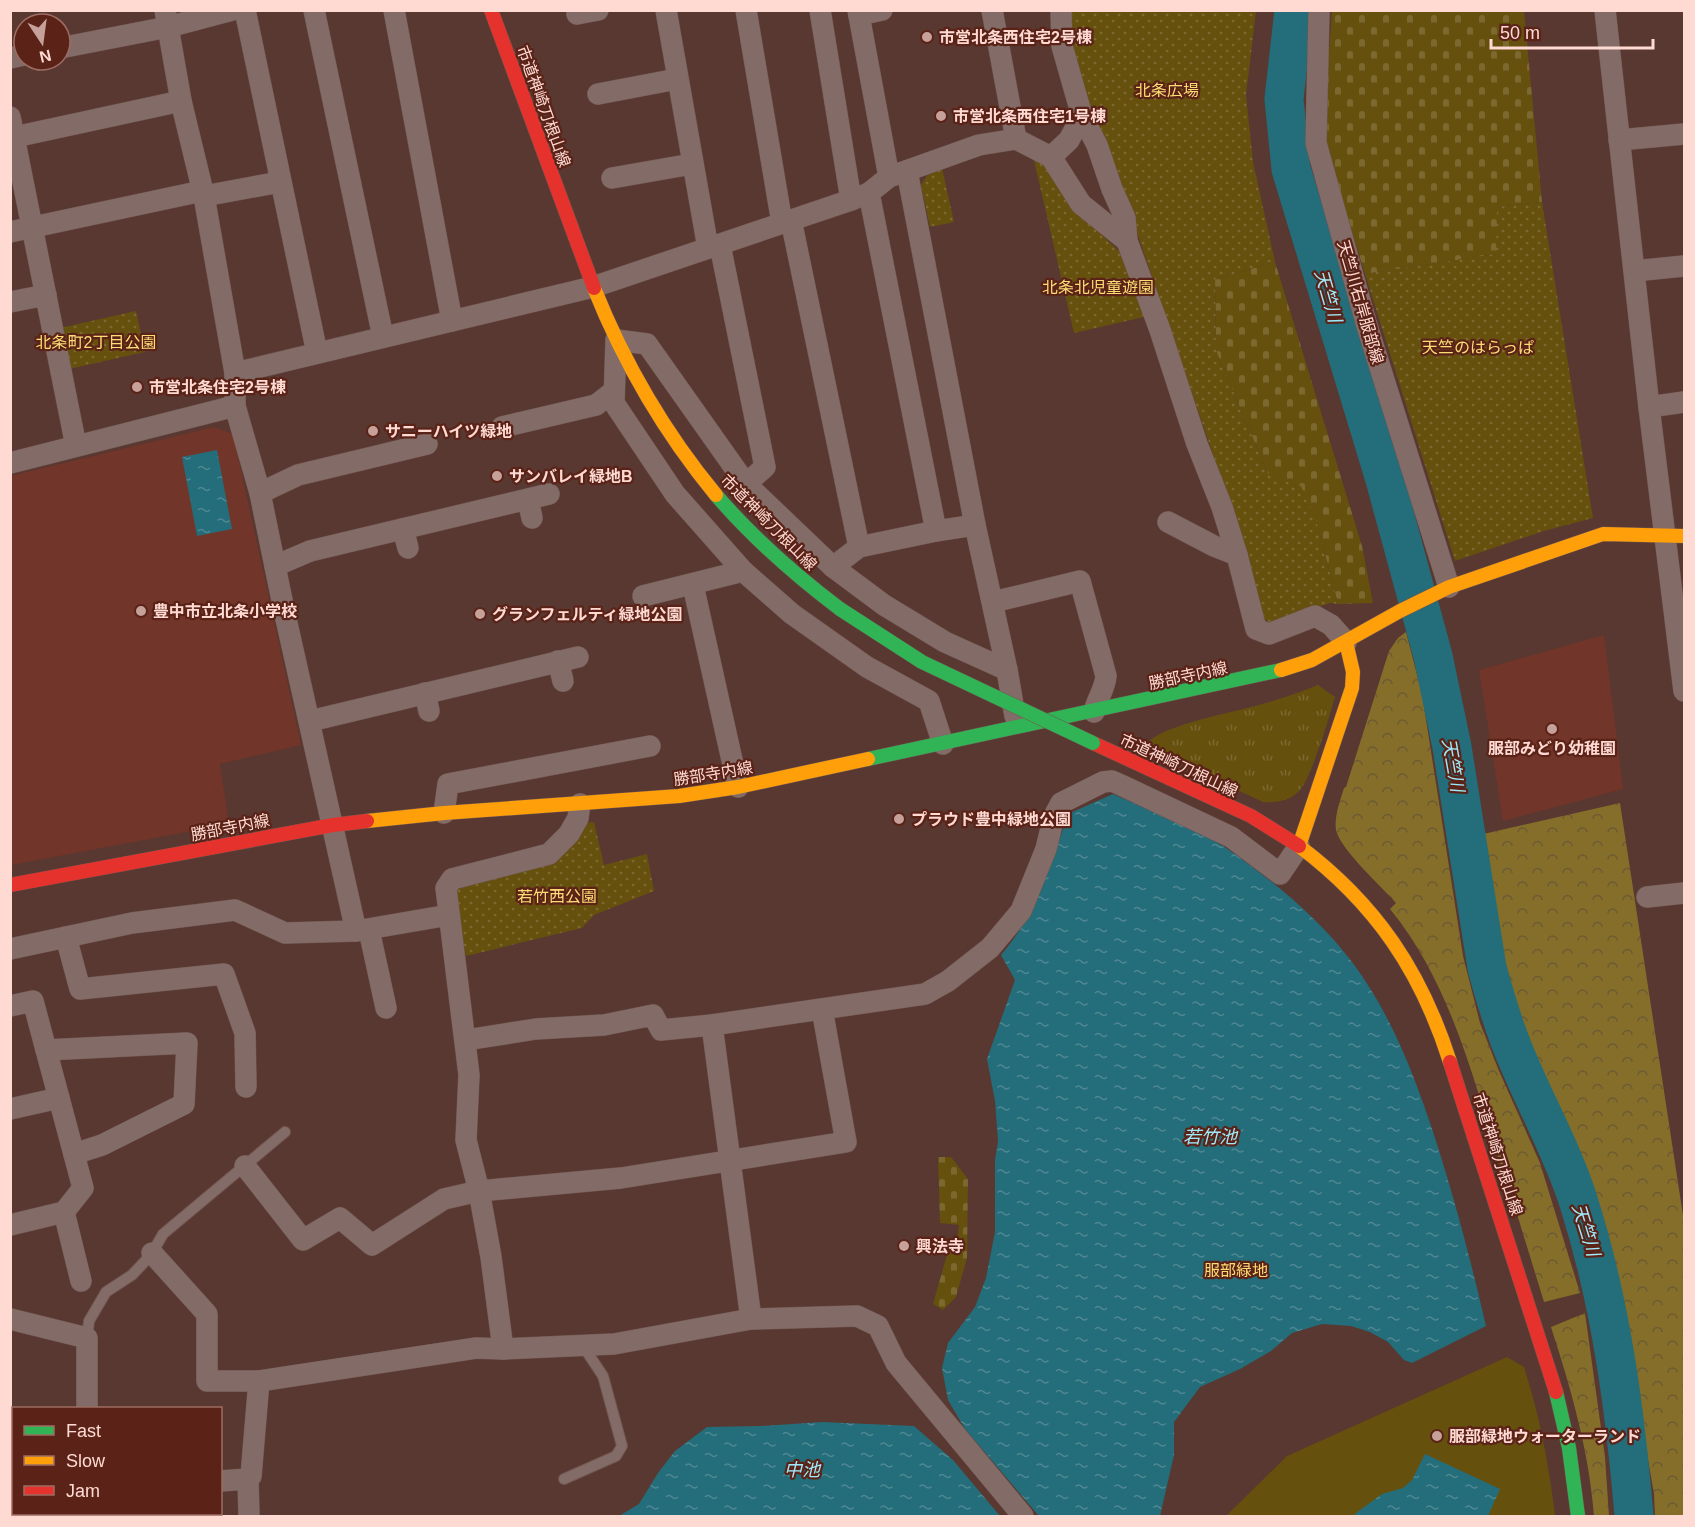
<svg xmlns="http://www.w3.org/2000/svg" width="1695" height="1527" viewBox="0 0 1695 1527" font-family="Helvetica,'Noto Sans JP',sans-serif">
<defs>
<pattern id="grass-tufts" width="24" height="20" patternUnits="userSpaceOnUse" patternTransform="scale(1.5)"><rect width="24" height="20" fill="#65500e"/><path d="M3 7l-1-3M5 7V3M7 7l1-3M15 17l-1-3M17 17v-4M19 17l1-3" fill="none" stroke="#7c6930"/></pattern>
<pattern id="forest-crowns" width="20" height="18" patternUnits="userSpaceOnUse" patternTransform="scale(1.5)"><rect width="20" height="18" fill="#856e2a"/><path d="M2 6a3 3 0 1 1 6 0M12 15a3 3 0 1 1 6 0" fill="none" stroke="#6b5a33"/></pattern>
<pattern id="cemetery-stones" width="16" height="16" patternUnits="userSpaceOnUse" patternTransform="scale(1.5)"><rect width="16" height="16" fill="#65500e"/><path d="M2 7V4a2 2 0 0 1 4 0v3zM10 15v-3a2 2 0 0 1 4 0v3z" fill="#7c6930"/></pattern>
<pattern id="park-dots" width="8" height="8" patternUnits="userSpaceOnUse" patternTransform="scale(1.5)"><rect width="8" height="8" fill="#65500e"/><path d="M2 2h.1M6 6h.1" fill="none" stroke="#7c6930" stroke-width="1.8" stroke-linecap="round"/></pattern>
<pattern id="water-ripples" width="26" height="14" patternUnits="userSpaceOnUse" patternTransform="scale(1.5)"><rect width="26" height="14" fill="#246d7a"/><path d="M2 4q2-2 4 0t4 0M15 11q2-2 4 0t4 0" fill="none" stroke="#508892"/></pattern>
</defs>
<rect width="100%" height="100%" fill="#583831"/>
<!-- built -->
<g fill="#723529">
<polygon points="214,427 233,434 301,745 220,764 229,824 11,865 10,476"/>
<polygon points="1604,635 1623,789 1503,821 1479,670"/>
</g>
<!-- grass -->
<path fill="url(#grass-tufts)" d="M1318,685L1335,697C1329,717 1311,781 1298,792C1289,801 1276,803 1263,802L1145,747C1153,727 1230,713 1251,707C1274,701 1296,694 1318,685Z"/>
<!-- forest -->
<g fill="url(#forest-crowns)">
<path d="M1406,632L1422,694L1463,956L1480,1023L1499,1071L1540,1163L1580,1293L1544,1302L1505,1175L1503,1173C1474,1082 1452,985 1390,909L1396,903C1382,887 1340,849 1336,830C1334,817 1340,801 1344,788L1346,787L1389,651L1398,638Z"/>
<polygon points="1620,803 1684,1222 1684,1516 1655,1516 1654,1494 1618,1287 1593,1197 1545,1090 1515,1010 1491,910 1479,835"/>
<path d="M1585,1313L1605,1457L1609,1516H1594C1589,1451 1571,1389 1551,1327Z"/>
</g>
<!-- cemetery -->
<g fill="url(#cemetery-stones)">
<polygon points="1332,11 1524,11 1542,202 1497,207 1497,254 1365,274 1323,136"/>
<polygon points="1275,262 1362,546 1373,603 1338,604 1316,520 1268,474 1216,351 1215,279"/>
<polygon points="938,1157 951,1157 968,1179 967,1258 956,1297 943,1310 933,1304 950,1244 957,1243 959,1225 940,1223"/>
</g>
<!-- park -->
<g fill="url(#park-dots)">
<polygon points="1067,11 1256,11 1246,95 1253,162 1275,262 1215,279 1216,351 1268,474 1301,486 1316,520 1338,604 1330,603 1271,623 1260,617 1229,501 1107,145 1085,107 1066,21"/>
<polygon points="1033,156 1041,157 1089,223 1122,254 1144,317 1074,333"/>
<polygon points="942,168 954,222 930,227 921,185 928,174"/>
<polygon points="1542,202 1593,518 1544,531 1455,561 1365,274 1496,254 1497,207"/>
<polygon points="136,311 145,352 69,369 60,328"/>
<polygon points="594,822 604,865 647,854 654,891 594,915 582,928 466,956 453,894 458,884 551,859 584,823"/>
</g>
<!-- garden -->
<path fill="#65500e" d="M1507,1357L1524,1367C1540,1417 1549,1465 1555,1516H1226L1287,1456Z"/>
<!-- water -->
<g fill="url(#water-ripples)">
<polygon points="217,450 232,529 197,536 182,457"/>
<path d="M1113,794C1155,813 1202,829 1239,857C1280,887 1320,920 1352,962C1388,1010 1410,1064 1429,1120C1452,1188 1470,1257 1486,1326L1412,1363L1404,1360L1388,1342L1370,1332L1351,1326L1322,1324L1292,1333L1271,1351L1240,1369L1200,1387L1174,1422V1455L1160,1516H1039L965,1429L948,1400L942,1368L948,1343L975,1307L986,1278L995,1232V1160L998,1141L995,1101L987,1059L1015,980L1001,955C1036,915 1051,864 1068,814Z"/>
<polygon points="822,1422 914,1426 953,1460 1000,1516 619,1516 639,1504 658,1473 675,1451 707,1427 761,1426"/>
<polygon points="1425,1454 1500,1489 1488,1516 1354,1516 1356,1513 1382,1494 1403,1488 1412,1480"/>
</g>
<g fill="none" stroke-linecap="round" stroke-linejoin="round">
<!-- river -->
<path stroke="#246d7a" stroke-width="39" d="M1294,10L1284,99L1291,169L1384,476L1433,656L1452,747L1487,968C1496,1001 1505,1032 1519,1063C1538,1108 1563,1153 1578,1200C1611,1303 1625,1409 1634,1516"/>
<defs>
<g id="lane">
<polyline points="87,1338 89,1321 106,1292 132,1275 151,1255 163,1234 285,1132"/>
<polyline points="564,1479 616,1456 622,1446 603,1376 583,1346"/>
</g>
<g id="street">
<polyline points="165,10 181,101 204,196 235,373 235,406 260,493 284,610 356,931"/>
<polyline points="245,10 317,353"/>
<polyline points="314,10 383,337"/>
<polyline points="394,10 452,321"/>
<polyline points="666,10 708,248"/>
<polyline points="746,10 782,223"/>
<polyline points="820,10 851,200"/>
<polyline points="858,10 889,177"/>
<polyline points="1061,10 1062,46 1082,116 1097,145 1112,189 1125,218 1127,241 1160,330 1197,444 1222,507 1237,555 1256,629 1269,634 1315,616 1331,625 1346,642"/>
<polyline points="1319,10 1316,143 1367,326 1449,587"/>
<polyline points="1605,10 1649,407 1684,691"/>
<polyline points="577,14 598,10"/>
<polyline points="859,15 882,10"/>
<polyline points="60,48 168,27 232,10"/>
<polyline points="10,58 24,55"/>
<polyline points="598,94 677,79"/>
<polyline points="10,117 76,446"/>
<polyline points="10,138 181,101"/>
<polyline points="1016,139 1051,157 1081,204 1127,241"/>
<polyline points="1619,140 1684,134"/>
<polyline points="1051,157 1069,140 1082,116"/>
<polyline points="907,171 975,525 1007,670"/>
<polyline points="612,178 692,164"/>
<polyline points="869,193 936,531"/>
<polyline points="204,196 280,182"/>
<polyline points="791,220 859,547"/>
<polyline points="10,232 202,191"/>
<polyline points="720,245 765,467 746,484"/>
<polyline points="1634,271 1684,266"/>
<polyline points="10,302 46,295"/>
<polyline points="235,373 593,287 851,200 869,193 889,177 979,145 1016,139 992,10"/>
<polyline points="1649,407 1684,402"/>
<polyline points="502,427 596,405 614,391"/>
<polyline points="10,463 235,406"/>
<polyline points="260,493 298,475 427,444"/>
<polyline points="528,500 532,518"/>
<polyline points="1168,522 1214,546 1237,555"/>
<polyline points="403,529 408,548"/>
<polyline points="275,566 310,551 549,494"/>
<polyline points="833,567 859,547 936,531 975,525"/>
<polyline points="693,585 738,787"/>
<polyline points="643,596 743,571"/>
<path d="M993,602L1080,581L1106,676C1105,689 1097,699 1094,712"/>
<polyline points="558,661 563,681"/>
<polyline points="425,693 429,711"/>
<polyline points="310,721 578,657"/>
<polyline points="943,744 929,701 867,667 792,614 743,571 675,494 614,403 616,340 647,344 746,484 833,567 884,605 945,642 1007,670 1015,716"/>
<polyline points="444,813 448,784 650,746"/>
<polyline points="1647,897 1684,893"/>
<polyline points="369,930 386,1008"/>
<polyline points="66,937 80,989 224,974 245,1033 246,1087"/>
<polyline points="10,949 132,923 235,910 285,933 356,931 449,915"/>
<polyline points="10,1006 33,1001 83,1188 64,1212 10,1225"/>
<polyline points="712,1025 751,1319"/>
<polyline points="466,1040 536,1029 604,1025 653,1015 661,1030 712,1025 925,994 948,981 990,948 1021,911 1046,849 1054,816 1061,803 1103,782 1112,781 1121,785 1231,837 1280,874 1299,846"/>
<polyline points="46,1050 187,1043 184,1104 102,1145 74,1154"/>
<polyline points="10,1109 59,1098"/>
<polyline points="245,1166 303,1240 340,1218 372,1245 444,1199 479,1191 621,1178 846,1142 822,1009"/>
<polyline points="64,1212 81,1281"/>
<polyline points="152,1253 207,1314 207,1381 259,1381 476,1348 503,1349 614,1344 751,1319 857,1316 878,1326 896,1363 1023,1516"/>
<polyline points="10,1319 87,1338 87,1408"/>
<polyline points="503,1349 491,1257 479,1191 466,1140 469,1075 446,888 452,879 549,854 569,834 578,818 580,804"/>
<polyline points="220,1481 248,1479"/>
<polyline points="91,1514 91,1516"/>
<polyline points="174,1516 177,1514"/>
<polyline points="249,1516 248,1479 251,1476 259,1381"/>
</g>
<g id="fast">
<path d="M716,495C753,538 795,575 840,609"/>
<polyline points="868,759 1281,670"/>
<polyline points="1556,1392 1569,1448 1578,1516"/>
</g>
<g id="slow">
<path d="M594,288C624,363 664,432 716,495"/>
<path d="M1346,642L1353,672L1352,688L1299,846C1376,904 1421,971 1450,1062"/>
<polyline points="1281,670 1312,660 1400,611 1449,587 1603,534 1684,536"/>
<polyline points="367,821 444,813 679,796 738,787 868,759"/>
</g>
<g id="jam">
<polyline points="491,10 594,288"/>
<polyline points="1093,743 1251,816 1299,846"/>
<polyline points="10,885 333,825 367,821"/>
<polyline points="1450,1062 1556,1392"/>
</g>
</defs>
<!-- lane casing -->
<use href="#lane" stroke="#71554f" stroke-width="12"/>
<!-- street casing -->
<use href="#street" stroke="#71554f" stroke-width="22"/>
<!-- fast casing -->
<use href="#fast" stroke="#71554f" stroke-width="15"/>
<!-- slow casing -->
<use href="#slow" stroke="#71554f" stroke-width="15"/>
<!-- jam casing -->
<use href="#jam" stroke="#71554f" stroke-width="15"/>
<!-- lane -->
<use href="#lane" stroke="#836c67" stroke-width="10"/>
<!-- street -->
<use href="#street" stroke="#836c67" stroke-width="21"/>
<!-- fast -->
<use href="#fast" stroke="#30b455" stroke-width="14"/>
<!-- slow -->
<use href="#slow" stroke="#ff9f0a" stroke-width="14"/>
<!-- jam -->
<use href="#jam" stroke="#e5322d" stroke-width="14"/>
<defs>
<polyline id="fast-bridge" points="840,609 922,662 1093,743"/>
</defs>
<!-- fast-bridge casing -->
<use href="#fast-bridge" stroke="#71554f" stroke-width="15" stroke-linecap="butt"/>
<!-- fast-bridge -->
<use href="#fast-bridge" stroke="#30b455" stroke-width="14"/>
</g>
<!-- markers -->
<g fill="#c5a19a" stroke="#5b2318" stroke-width="2">
<circle cx="927" cy="37" r="6"/>
<circle cx="941" cy="116" r="6"/>
<circle cx="137" cy="387" r="6"/>
<circle cx="373" cy="431" r="6"/>
<circle cx="497" cy="476" r="6"/>
<circle cx="141" cy="611" r="6"/>
<circle cx="480" cy="614" r="6"/>
<circle cx="1552" cy="729" r="6"/>
<circle cx="899" cy="819" r="6"/>
<circle cx="904" cy="1246" r="6"/>
<circle cx="1437" cy="1436" r="6"/>
</g>
<g text-anchor="middle" stroke-width="4.5" stroke-linejoin="round" paint-order="stroke">
<!-- poi labels -->
<g font-size="16" font-weight="bold" fill="#ffdad2" stroke="#5b2318" text-anchor="start">
<text x="939" y="43">市営北条西住宅2号棟</text>
<text x="953" y="122">市営北条西住宅1号棟</text>
<text x="149" y="393">市営北条住宅2号棟</text>
<text x="385" y="437">サニーハイツ緑地</text>
<text x="509" y="482">サンバレイ緑地B</text>
<text x="153" y="617">豊中市立北条小学校</text>
<text x="492" y="620">グランフェルティ緑地公園</text>
<text x="1552" y="754" text-anchor="middle">服部みどり幼稚園</text>
<text x="911" y="825">プラウド豊中緑地公園</text>
<text x="916" y="1252">興法寺</text>
<text x="1449" y="1442">服部緑地ウォーターランド</text>
</g>
<!-- park labels -->
<g font-size="16" fill="#fcdd74" stroke="#5b2318">
<text x="1167" y="96">北条広場</text>
<text x="1098" y="293">北条北児童遊園</text>
<text x="96" y="348">北条町2丁目公園</text>
<text x="1478" y="353">天竺のはらっぱ</text>
<text x="557" y="902">若竹西公園</text>
<text x="1236" y="1276">服部緑地</text>
</g>
<!-- street labels -->
<g font-size="16" fill="#ffdad2" stroke="#5b2318">
<text transform="translate(544 106) rotate(70)" y="6">市道神崎刀根山線</text>
<text transform="translate(1361 302) rotate(74)" y="6">天竺川右岸服部線</text>
<text transform="translate(769 522) rotate(45)" y="6">市道神崎刀根山線</text>
<text transform="translate(1188 675) rotate(-12)" y="6">勝部寺内線</text>
<text transform="translate(1179 765) rotate(25)" y="6">市道神崎刀根山線</text>
<text transform="translate(713 773) rotate(-9)" y="6">勝部寺内線</text>
<text transform="translate(230 827) rotate(-11)" y="6">勝部寺内線</text>
<text transform="translate(1498 1154) rotate(72)" y="6">市道神崎刀根山線</text>
</g>
<!-- water labels -->
<g font-size="18" font-style="italic" fill="#9eeafa" stroke="#5b2318">
<text transform="translate(1328 296) rotate(74)" y="6">天竺川</text>
<text transform="translate(1453 765) rotate(80)" y="6">天竺川</text>
<text x="1210" y="1143">若竹池</text>
<text transform="translate(1586 1230) rotate(73)" y="6">天竺川</text>
<text x="802" y="1476">中池</text>
</g>
</g>
<!-- border -->
<rect width="1695" height="1527" fill="none" stroke="#ffdad2" stroke-width="24"/>
<!-- legend -->
<rect x="12" y="1407" width="210" height="108" fill="#5b2318" stroke="#9d6c62" stroke-width="1.5"/>
<rect x="24" y="1426" width="30" height="9" fill="#30b455" stroke="#9d6c62" stroke-width="1.5"/>
<text x="66" y="1437" font-size="18" fill="#ffdad2">Fast</text>
<rect x="24" y="1456" width="30" height="9" fill="#ff9f0a" stroke="#9d6c62" stroke-width="1.5"/>
<text x="66" y="1467" font-size="18" fill="#ffdad2">Slow</text>
<rect x="24" y="1486" width="30" height="9" fill="#e5322d" stroke="#9d6c62" stroke-width="1.5"/>
<text x="66" y="1497" font-size="18" fill="#ffdad2">Jam</text>
<!-- north arrow -->
<g transform="translate(42 42) rotate(167)"><circle r="28" fill="#5b2318" stroke="#9d6c62" stroke-width="1.5"/>
<path d="M0-4.5L10 22L0 15L-10 22Z" fill="#c5a19a"/>
<text y="-9" font-size="16" font-weight="bold" text-anchor="middle" fill="#ffdad2">N</text>
</g>
<!-- scale -->
<path d="M1491 39v9h162v-9" fill="none" stroke="#ffdad2" stroke-width="3"/>
<text x="1500" y="39" font-size="18" fill="#ffdad2" stroke="#5b2318" stroke-width="4.5" paint-order="stroke">50 m</text>
</svg>
